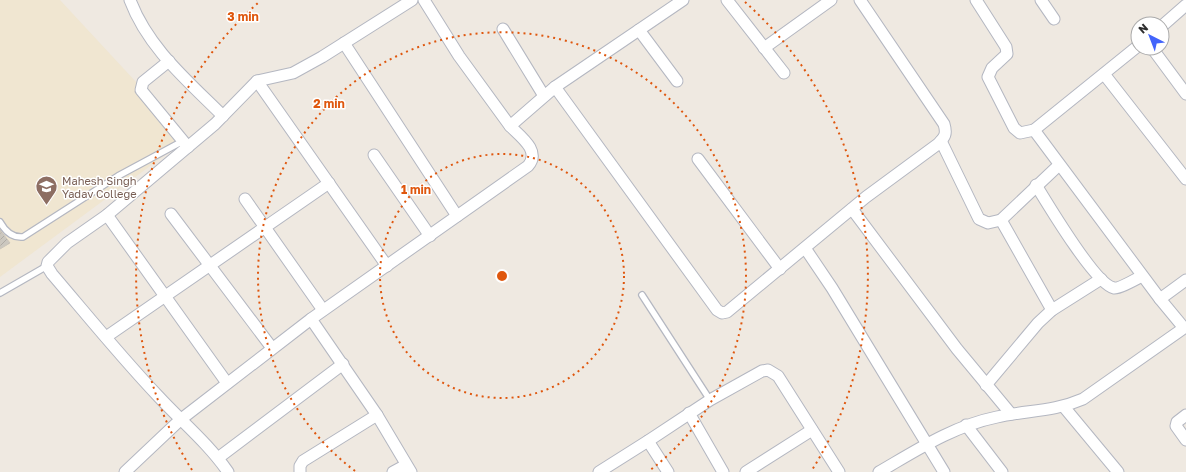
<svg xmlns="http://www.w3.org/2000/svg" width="1186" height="472" viewBox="0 0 1186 472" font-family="'Golos Text',sans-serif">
<defs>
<pattern id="building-hatch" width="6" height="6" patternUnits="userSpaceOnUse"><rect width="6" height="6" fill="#cbc7bf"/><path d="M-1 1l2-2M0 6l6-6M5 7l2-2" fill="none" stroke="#afaba4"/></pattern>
</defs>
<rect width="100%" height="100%" fill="#efe9e1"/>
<!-- education -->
<polygon fill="#f0e6d1" points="0,0 60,0 188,138 0,277"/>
<!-- building -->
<polygon fill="url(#building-hatch)" stroke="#cbc5ba" points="0,230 10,243 0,249"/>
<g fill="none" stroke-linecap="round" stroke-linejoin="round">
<defs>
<g id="lane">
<path d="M0,222C5,231 12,238 23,237L118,176L183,141"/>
<polyline points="0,293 47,266"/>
<polyline points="642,295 710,400"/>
</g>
<g id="street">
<path d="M130,0C148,48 188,81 223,116"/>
<polyline points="424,0 459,56 510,126"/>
<polyline points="727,0 784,73"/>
<polyline points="976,0 1006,47 1007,54 992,68 988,77 1014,128 1020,133 1034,130 1138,46"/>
<polyline points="1041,0 1054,19"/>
<polyline points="1162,26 1186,5"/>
<polyline points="503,29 544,96"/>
<polyline points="639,30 677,81"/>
<polyline points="344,43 457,216"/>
<polyline points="764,48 831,0"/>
<polyline points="1152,48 1186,94"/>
<polyline points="169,61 143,82 141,90 188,147"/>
<polyline points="1104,74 1186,179"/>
<polyline points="257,81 387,266"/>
<path d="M555,87L717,310L722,313L727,312L866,197L938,144C945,137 947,134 944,124L860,0"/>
<polyline points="1034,130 1160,299"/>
<polyline points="941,141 979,219 988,223 1001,220 1052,310"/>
<polyline points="374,155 430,236"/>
<polyline points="698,159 780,269"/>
<path d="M1036,185C1047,203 1096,285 1114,288C1119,289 1136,279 1142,276"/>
<polyline points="245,199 323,310"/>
<polyline points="852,209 957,349 1011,414"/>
<polyline points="171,214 272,348"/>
<polyline points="107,215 227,383"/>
<polyline points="1001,220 1059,165"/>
<polyline points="805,248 832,288 944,472"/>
<polyline points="311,319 377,415 411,472"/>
<polyline points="106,337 329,183"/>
<polyline points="986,385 1038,323 1052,310 1101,279"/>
<polyline points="1064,407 1118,472"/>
<polyline points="689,413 723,472"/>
<polyline points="1186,415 1177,422 1176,426 1186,440"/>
<polyline points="966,425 1002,472"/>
<polyline points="648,441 668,472"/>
<polyline points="218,458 343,364"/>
<path d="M125,472L180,420L311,319L528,166C541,151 521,137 510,126L555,87L683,0"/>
<path d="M228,472C209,444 181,421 158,396C121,357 87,315 52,274L47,266L48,262L67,243L107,215L215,124L257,81L293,73L322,57L412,0"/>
<polyline points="300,472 300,466 303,461 377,415"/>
<polyline points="393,472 406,465"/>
<polyline points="599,472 648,441 710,400 762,371 768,370 778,376 839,472"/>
<polyline points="746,472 812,430"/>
<path d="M879,472C917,450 953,426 997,417C1028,410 1053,412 1083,399L1184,328L1160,299L1186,280"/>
</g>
</defs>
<!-- lane casing -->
<use href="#lane" stroke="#b4b7c1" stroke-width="8"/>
<!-- street casing -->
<use href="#street" stroke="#b4b7c1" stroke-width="13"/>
<!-- lane -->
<use href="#lane" stroke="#fff" stroke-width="5.5"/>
<!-- street -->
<use href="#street" stroke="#fff" stroke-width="11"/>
</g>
<!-- distance rings -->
<g fill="none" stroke="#df570e" stroke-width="2" stroke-dasharray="2 4">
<circle cx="502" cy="276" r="122"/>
<path d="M355 471A244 244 0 1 1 649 471"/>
<path d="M192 470A366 366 0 0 1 259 2M745 2A366 366 0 0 1 812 470"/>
</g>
<!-- icons -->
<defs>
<symbol id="university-pin" viewBox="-11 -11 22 30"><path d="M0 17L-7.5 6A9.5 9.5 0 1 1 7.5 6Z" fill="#8d6e63" stroke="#fff"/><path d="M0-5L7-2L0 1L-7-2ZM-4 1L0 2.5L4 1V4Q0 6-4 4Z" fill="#fff"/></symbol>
</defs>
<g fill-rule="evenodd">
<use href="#university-pin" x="34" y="174" width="25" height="34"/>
</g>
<g text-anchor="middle" stroke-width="3" stroke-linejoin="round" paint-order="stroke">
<!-- education labels -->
<g font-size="11" fill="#785e54" stroke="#fff" text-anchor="start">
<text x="62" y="185">Mahesh Singh<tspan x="62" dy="13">Yadav College</tspan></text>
</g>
</g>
<circle cx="502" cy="276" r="6" fill="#df570e" stroke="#fff" stroke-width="2"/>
<g font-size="12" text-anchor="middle" font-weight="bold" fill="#df570e" stroke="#fff" stroke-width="3" stroke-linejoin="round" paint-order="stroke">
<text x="243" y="21">3 min</text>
<text x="329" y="108">2 min</text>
<text x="416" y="194">1 min</text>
</g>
<!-- north arrow -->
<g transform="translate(1150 36) rotate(318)"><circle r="19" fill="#ffffff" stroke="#ababab"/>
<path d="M0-3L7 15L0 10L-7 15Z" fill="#4264fb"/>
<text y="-6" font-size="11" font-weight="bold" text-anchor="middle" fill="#2e2e2e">N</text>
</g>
</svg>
